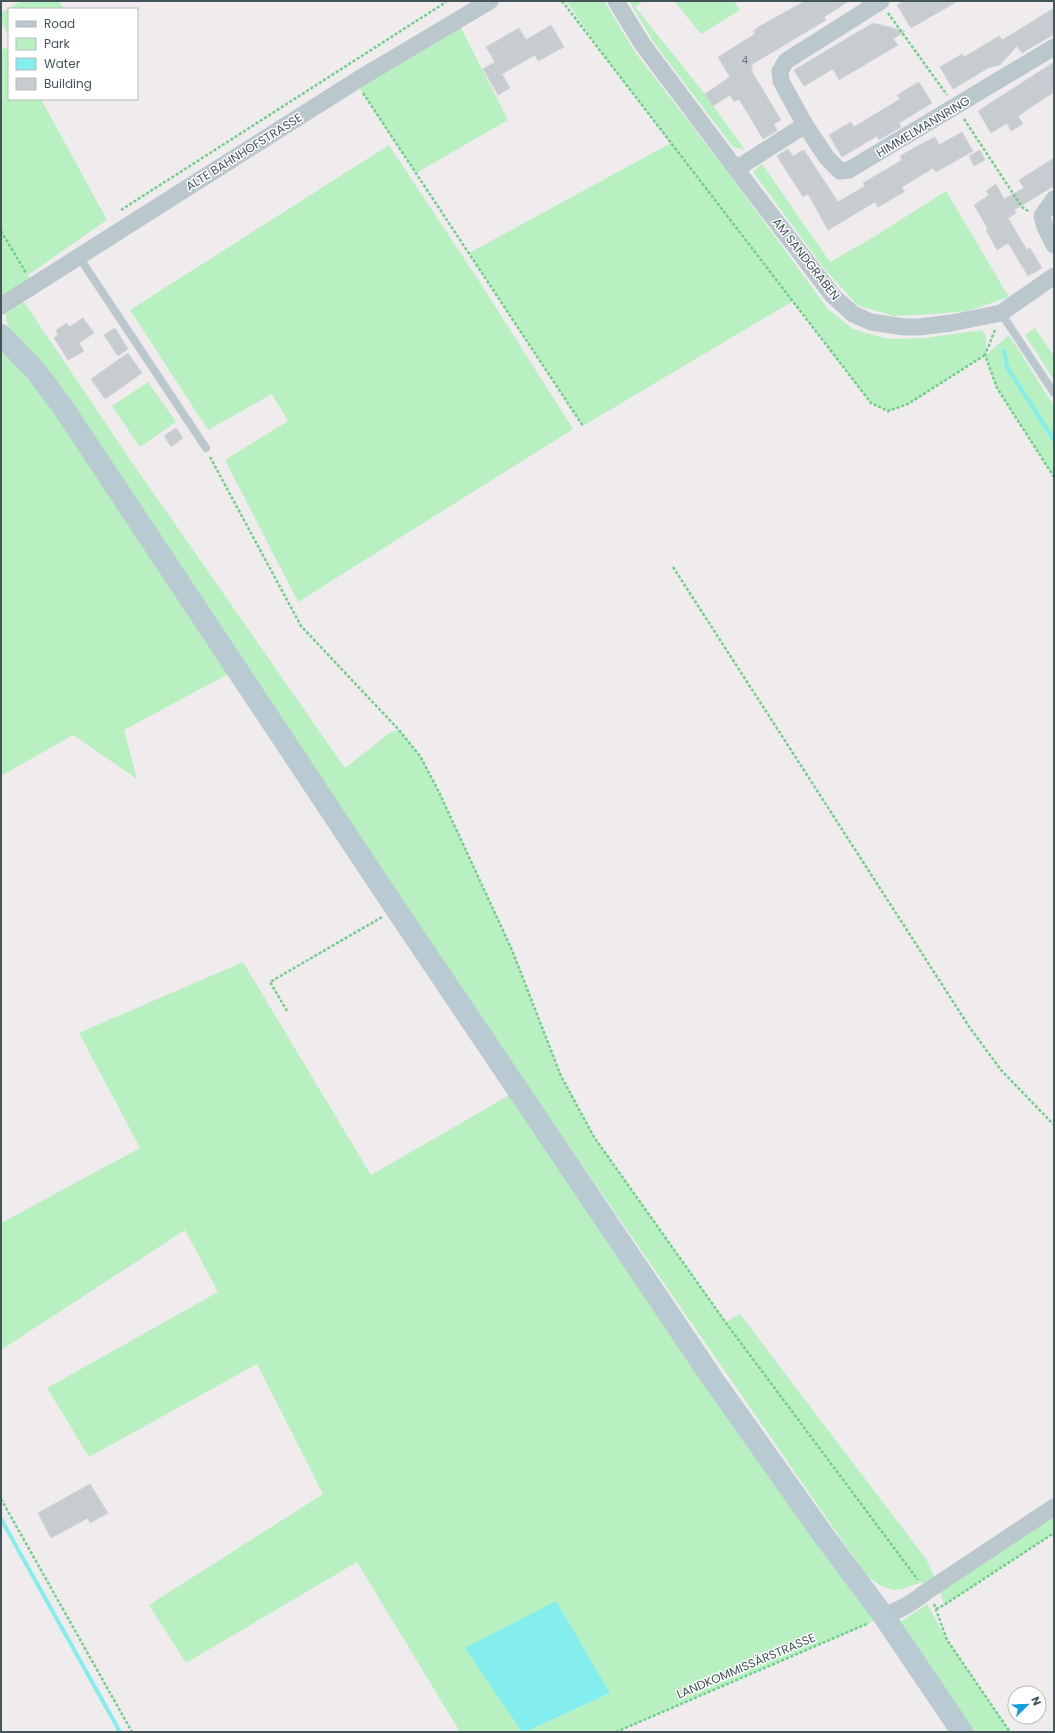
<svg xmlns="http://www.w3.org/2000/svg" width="1055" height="1733" viewBox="0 0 1055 1733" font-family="Poppins,sans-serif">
<rect width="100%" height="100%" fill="#f0eced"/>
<!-- green -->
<g fill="#b8f0c1">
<polygon points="21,1 59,1 64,9 9,9 9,37 1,22 1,13"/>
<polygon points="566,1 604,1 635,52 732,178 828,309 853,329 888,339 925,338 982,330 986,335 986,355 1009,335 1054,406 1054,477 997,388 985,355 908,404 888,411 871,403 793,301 583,426 469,253 671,143 607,60"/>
<polygon points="629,1 643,1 635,7 705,94 745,150 733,147 654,43"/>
<polygon points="674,1 734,1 740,10 701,34"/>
<polygon points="457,20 508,120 416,173 355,81"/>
<polygon points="9,46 9,99 41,99 107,220 28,275 33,285 1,306 1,50"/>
<polygon points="389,145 483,287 573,429 298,602 225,460 288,421 272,394 208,430 130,310"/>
<polygon points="762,164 830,262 877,235 946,191 1009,297 968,311 936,314 893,316 857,305 823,267 753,172"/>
<polygon points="24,302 129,458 345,768 391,732 399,730 420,756 438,790 512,950 561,1076 594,1137 726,1322 740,1314 926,1559 938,1584 1054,1507 1054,1533 944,1605 938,1584 920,1583 902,1589 893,1590 881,1586 866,1575 236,665 9,328 5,314"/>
<polygon points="1035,328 1054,356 1054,380 1025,335"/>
<polygon points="1,335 232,672 124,730 137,779 73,735 1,776"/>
<polygon points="148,382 176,422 140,447 112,406"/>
<polygon points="243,962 371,1175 518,1090 883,1615 865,1625 616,1732 525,1732 610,1693 466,1648 522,1732 460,1732 357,1562 186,1663 149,1605 323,1494 257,1364 89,1457 47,1388 218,1292 185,1230 1,1350 1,1223 140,1148 79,1033"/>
<polygon points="927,1604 947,1640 1010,1732 972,1732 899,1623"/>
</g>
<!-- water -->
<polygon fill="#83eeed" points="556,1601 610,1693 525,1732 522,1732 465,1648"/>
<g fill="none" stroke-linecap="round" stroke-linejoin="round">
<!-- stream -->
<g stroke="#83eeed" stroke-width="4">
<polyline points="1004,351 1007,367 1054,440"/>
<polyline points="1,1519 120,1732"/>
</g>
</g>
<!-- building -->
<g fill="#c6ccd0" stroke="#d0d4d9">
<polygon points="805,1 849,1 824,17 826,20 751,65 753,69 751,70 781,120 774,124 777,131 763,139 739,99 734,102 730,95 713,106 705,94 730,77 718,57 755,34 753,31 760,26"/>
<polygon points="905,1 958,1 911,28 897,5"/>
<polygon points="1054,8 1054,34 1022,53 1017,46 1000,65 988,68 953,89 940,67 962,54 964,57 999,36 1002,40"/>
<polygon points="873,23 905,31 893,39 898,45 839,80 833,69 804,86 794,70"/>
<polygon points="551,25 564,47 538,61 535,55 502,74 510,88 498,95 483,69 495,62 486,47 519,28 526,40"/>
<polygon points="1054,62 1054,92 1018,116 1023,124 1011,131 1007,123 991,133 978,111"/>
<polygon points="919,82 932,103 899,123 901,127 879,140 877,136 842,157 829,135 851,122 854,127 900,99 897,95"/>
<polygon points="962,132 973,151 936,172 933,168 902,187 904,192 878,207 875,202 828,230 808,194 803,197 777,156 788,149 793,156 804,150 838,202 865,186 863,183 902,160 900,156 919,145 935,137 939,145"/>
<polygon points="980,150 985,160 974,166 969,156"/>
<polygon points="1054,158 1054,186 1014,210 1016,213 1008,218 1027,250 1030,248 1042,268 1028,276 1008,243 997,250 986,230 988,229 974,205 989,195 986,191 996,184 1004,199 1024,188 1019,180"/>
<polygon points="83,318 94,333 79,343 84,351 68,360 54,338 58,335 56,330 67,323 69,327"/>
<polygon points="115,328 128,349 118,356 104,335"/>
<polygon points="128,353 142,373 105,399 91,379"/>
<polygon points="176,428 183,438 171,447 164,436"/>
<polygon points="90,1484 108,1513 90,1523 88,1518 51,1538 38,1513"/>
</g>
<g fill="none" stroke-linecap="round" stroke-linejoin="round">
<!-- path -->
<g stroke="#6fcf8b" stroke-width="2.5" stroke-dasharray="3 2" stroke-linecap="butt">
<polyline points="562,1 871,403 888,411 908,404 985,355"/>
<polyline points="888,13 947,95"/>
<polyline points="363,93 583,426"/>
<polyline points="964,119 1022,207 1028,211"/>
<polyline points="121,210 446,2"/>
<polyline points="1,231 26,273"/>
<polyline points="995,330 985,355 997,388 1054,477"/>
<polyline points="210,457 301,626 399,730 420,756 438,790 512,950 561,1076 594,1137 726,1323 918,1580"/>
<polyline points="673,567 970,1028 1001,1070 1054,1125"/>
<polyline points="287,1011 270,982 382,917"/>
<polyline points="1,1499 132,1732"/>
<polyline points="934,1604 947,1640 1010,1732"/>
<polyline points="936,1609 944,1605 1054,1533"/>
<polyline points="616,1732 869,1623"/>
</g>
<!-- lane -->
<g stroke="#bac8cd" stroke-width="8">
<polyline points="79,257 206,448"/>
<polyline points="1001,313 1054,393"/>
</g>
<!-- street -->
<g stroke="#bac8cd" stroke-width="17">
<polyline points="616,1 643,45 736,169 833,296 853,314 871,322 904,327 919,327 951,323 1001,313 1054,276"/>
<polyline points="805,125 827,158 840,171 849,170 1054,47"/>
<polyline points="736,169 805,125 781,81 780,71 786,61 881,1"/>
<polyline points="1054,199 1042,216 1045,227 1054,245"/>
<polyline points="1,306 362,77 490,1"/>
<path d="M883,1615C900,1611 913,1602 926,1592L1054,1507"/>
</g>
<!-- secondary -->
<polyline stroke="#b9cad2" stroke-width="22" points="1,335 35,370 62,406 396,909 712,1378 824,1536 883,1615 962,1732"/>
</g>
<g text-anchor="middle" stroke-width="3" stroke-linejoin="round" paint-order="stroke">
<!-- number labels -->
<g font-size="10" fill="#647378">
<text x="745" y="64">4</text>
</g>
<!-- street labels -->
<g font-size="12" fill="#44555a" stroke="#fff">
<text transform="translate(923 127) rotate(-31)" y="4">HIMMELMANNRING</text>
<text transform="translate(244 152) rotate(-32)" y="4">ALTE BAHNHOFSTRASSE</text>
<text transform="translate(806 259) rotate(52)" y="4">AM SANDGRABEN</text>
<text transform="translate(746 1666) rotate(-23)" y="4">LANDKOMMISSÄRSTRASSE</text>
</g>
</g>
<!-- border -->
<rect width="1055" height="1733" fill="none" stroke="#44555a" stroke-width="4"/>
<!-- legend -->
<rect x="8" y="8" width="130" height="92" fill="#ffffff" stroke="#b4bbbd"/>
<rect x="16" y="21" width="20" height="6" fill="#b9cad2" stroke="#b4bbbd"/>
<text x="44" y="28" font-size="12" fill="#44555a">Road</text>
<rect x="16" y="38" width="20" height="12" fill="#b8f0c1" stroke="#b4bbbd"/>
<text x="44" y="48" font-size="12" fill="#44555a">Park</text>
<rect x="16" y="58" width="20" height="12" fill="#83eeed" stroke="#b4bbbd"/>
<text x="44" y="68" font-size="12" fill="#44555a">Water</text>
<rect x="16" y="78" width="20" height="12" fill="#c6ccd0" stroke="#b4bbbd"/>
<text x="44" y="88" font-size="12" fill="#44555a">Building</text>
<!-- north arrow -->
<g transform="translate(1027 1705) rotate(67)"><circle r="19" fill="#ffffff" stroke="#b4bbbd"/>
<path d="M0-3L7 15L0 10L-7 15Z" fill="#139be3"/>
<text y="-6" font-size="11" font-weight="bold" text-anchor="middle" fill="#44555a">N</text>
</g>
</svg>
